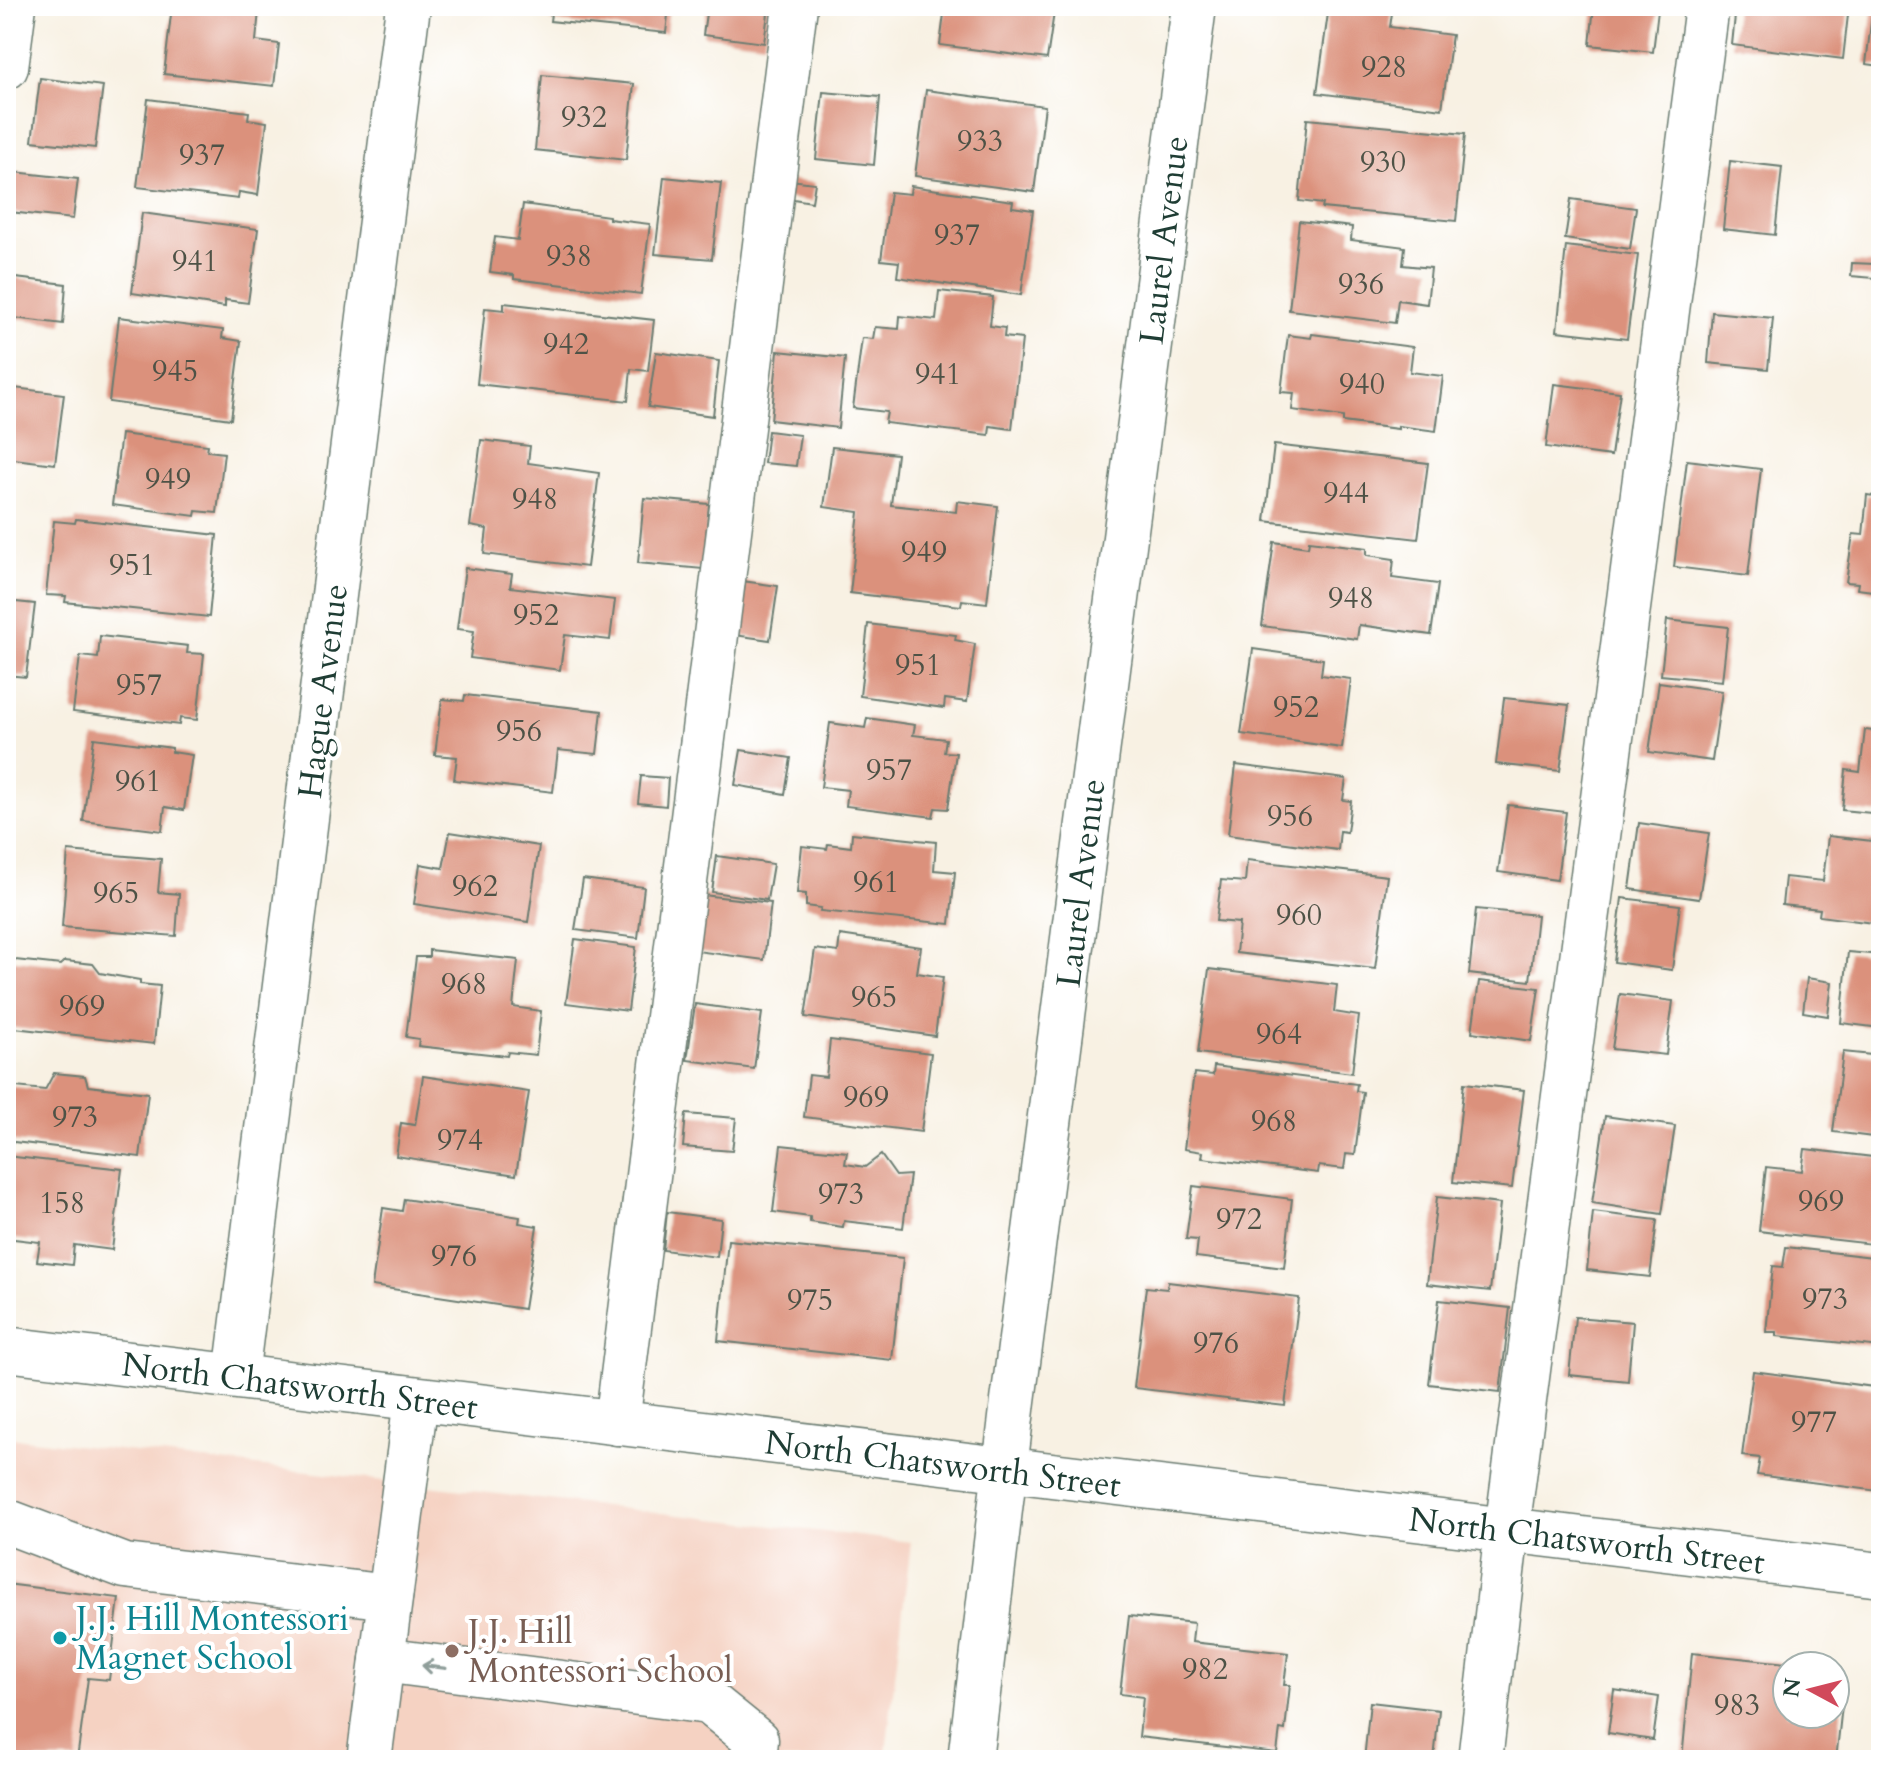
<svg xmlns="http://www.w3.org/2000/svg" width="1887" height="1766" viewBox="0 0 1887 1766" font-family="Cardo,serif">
<rect width="100%" height="100%" fill="#fff"/>
<filter id="ink" filterUnits="userSpaceOnUse"><feTurbulence type="fractalNoise" baseFrequency=".0125" numOctaves="2"/><feDisplacementMap in="SourceGraphic" scale="16" xChannelSelector="R" yChannelSelector="G"/><feConvolveMatrix kernelMatrix="1 2 1 2 8 2 1 2 1" color-interpolation-filters="sRGB"/></filter>
<filter id="wash" filterUnits="userSpaceOnUse"><feTurbulence type="fractalNoise" baseFrequency=".006" numOctaves="4" result="noise"/><feDisplacementMap in="SourceGraphic" scale="32" xChannelSelector="R" yChannelSelector="G"/><feGaussianBlur stdDeviation="1.8" result="paint"/><feColorMatrix in="noise" values="0 0 0 0 0 0 0 0 0 0 0 0 0 0 0 0 0 1.4 0 .05"/><feComposite in="paint" operator="in"/></filter>
<g filter="url(#wash)">
<rect width="100%" height="100%" fill="#f8f1e3"/>
<!-- built -->
<polygon fill="#f5d2c2" points="6,1437 911,1542 885,1760 6,1760"/>
<g id="blocks">
<!-- building -->
<g fill="#db917c">
<polygon points="172,6 210,6 259,11 256,41 279,44 274,86 164,74"/>
<polygon points="552,6 669,6 666,33 550,21"/>
<polygon points="707,6 769,6 764,43 703,35"/>
<polygon points="945,6 1055,6 1047,59 940,45"/>
<polygon points="1329,6 1393,6 1390,27 1452,35 1442,109 1317,93"/>
<polygon points="1594,6 1658,10 1653,52 1590,45"/>
<polygon points="1736,6 1849,6 1843,59 1732,45"/>
<polygon points="1873,6 1881,6 1881,66 1866,64"/>
<polygon points="542,75 634,84 626,160 535,150"/>
<polygon points="40,78 103,86 95,148 32,141"/>
<polygon points="926,90 1045,106 1034,192 915,176"/>
<polygon points="823,92 880,97 874,165 816,159"/>
<polygon points="148,99 249,112 248,119 267,122 258,195 239,192 238,199 137,187"/>
<polygon points="1307,119 1465,134 1456,221 1322,208 1323,204 1299,201"/>
<polygon points="1730,161 1782,167 1775,235 1723,229"/>
<polygon points="14,172 78,179 73,219 10,212"/>
<polygon points="664,177 721,183 712,259 655,254"/>
<polygon points="790,180 815,183 812,202 787,198"/>
<polygon points="911,186 1013,201 1012,207 1033,210 1021,295 897,277 899,262 881,260 890,192 910,194"/>
<polygon points="1571,199 1636,208 1630,249 1565,239"/>
<polygon points="523,204 609,216 609,219 650,224 641,294 514,279 514,275 490,272 495,237 518,240"/>
<polygon points="142,213 258,229 248,303 225,300 225,307 132,293"/>
<polygon points="1299,221 1352,227 1351,240 1405,247 1403,265 1431,268 1427,304 1398,300 1395,323 1289,310"/>
<polygon points="1566,246 1638,255 1627,339 1557,331"/>
<polygon points="1852,263 1875,264 1874,278 1851,276"/>
<polygon points="7,277 66,284 63,324 6,317"/>
<polygon points="939,291 993,297 990,326 1005,328 1004,337 1022,339 1012,429 990,426 989,435 885,423 887,412 853,408 862,338 873,339 875,327 899,329 900,316 936,320"/>
<polygon points="504,303 654,320 648,371 631,369 628,401 477,384 485,308 504,310"/>
<polygon points="1712,312 1773,318 1768,369 1708,363"/>
<polygon points="119,317 223,330 222,338 241,341 231,419 109,402"/>
<polygon points="1312,334 1413,347 1410,372 1443,376 1436,431 1398,426 1398,429 1343,422 1343,417 1292,410 1294,393 1281,392 1288,335 1311,338"/>
<polygon points="778,351 845,358 838,428 771,420"/>
<polygon points="656,352 719,361 713,416 648,407"/>
<polygon points="1554,384 1620,392 1611,456 1546,447"/>
<polygon points="6,387 64,394 55,464 6,458"/>
<polygon points="768,431 800,435 796,466 764,463"/>
<polygon points="121,434 208,445 207,451 224,453 217,513 196,511 195,516 112,505"/>
<polygon points="481,440 530,446 528,463 599,473 587,567 484,554 487,529 470,526"/>
<polygon points="1274,445 1428,463 1418,539 1265,521"/>
<polygon points="832,447 897,454 891,505 956,512 957,501 998,506 987,603 962,600 961,606 850,593 859,512 824,507"/>
<polygon points="1687,460 1761,469 1748,576 1674,567"/>
<polygon points="1867,495 1881,497 1881,592 1857,589 1858,583 1846,582 1853,534 1863,535"/>
<polygon points="644,498 709,504 703,569 638,563"/>
<polygon points="76,519 217,535 209,617 65,602 66,596 46,595 54,521 75,523"/>
<polygon points="1309,541 1367,548 1367,555 1394,559 1392,578 1438,584 1431,635 1359,625 1357,639 1262,626 1274,542 1308,547"/>
<polygon points="465,568 512,574 510,587 615,600 610,640 565,635 560,670 470,658 474,631 457,629"/>
<polygon points="742,581 778,586 770,640 734,635"/>
<polygon points="6,601 35,604 26,677 6,675"/>
<polygon points="1667,620 1728,627 1722,681 1661,675"/>
<polygon points="868,624 956,635 955,640 975,644 967,702 945,699 944,708 860,696"/>
<polygon points="100,636 188,646 187,653 204,654 197,720 180,718 179,725 73,712 80,656 98,658"/>
<polygon points="1253,649 1323,659 1321,675 1351,679 1342,748 1241,734"/>
<polygon points="1659,682 1722,691 1712,761 1649,752"/>
<polygon points="465,695 602,711 597,754 558,750 553,792 454,780 457,757 435,755 442,699 464,701"/>
<polygon points="1504,698 1569,705 1560,771 1496,764"/>
<polygon points="867,718 915,725 913,735 946,739 944,752 956,753 948,809 935,808 933,817 846,806 848,790 821,787 830,723 865,728"/>
<polygon points="1865,730 1881,732 1881,814 1842,810 1846,770 1860,772"/>
<polygon points="94,738 172,748 172,752 192,755 184,810 165,807 162,831 83,821"/>
<polygon points="741,750 791,758 785,794 735,785"/>
<polygon points="1236,765 1346,779 1343,800 1351,801 1347,832 1340,831 1338,850 1228,835"/>
<polygon points="641,776 668,778 666,806 638,803"/>
<polygon points="1508,805 1566,812 1557,880 1498,872"/>
<polygon points="1639,823 1709,833 1699,899 1630,889"/>
<polygon points="450,832 539,846 528,922 414,904 420,864 443,868"/>
<polygon points="852,833 936,842 934,870 955,872 950,924 820,911 821,908 806,906 806,894 797,893 802,846 827,849 828,844 851,847"/>
<polygon points="1828,836 1881,842 1881,924 1819,916 1820,909 1782,905 1785,877 1823,881"/>
<polygon points="68,851 161,859 158,892 179,894 176,936 62,927"/>
<polygon points="717,856 773,864 767,900 712,892"/>
<polygon points="1247,860 1387,876 1375,969 1236,953 1239,923 1216,921 1221,880 1245,882"/>
<polygon points="583,879 644,887 638,938 575,930"/>
<polygon points="703,895 771,903 764,960 696,951"/>
<polygon points="1622,898 1680,905 1672,970 1614,962"/>
<polygon points="1476,909 1537,915 1530,981 1469,974"/>
<polygon points="840,935 921,947 917,973 943,977 935,1036 805,1017 815,949 838,952"/>
<polygon points="575,939 636,947 628,1011 566,1003"/>
<polygon points="429,950 518,960 513,1007 541,1011 536,1055 508,1052 507,1056 418,1046 419,1039 406,1037 416,957 429,957"/>
<polygon points="1848,952 1881,955 1881,1028 1841,1023"/>
<polygon points="6,959 61,965 65,961 93,964 100,973 140,980 140,984 160,986 154,1044 6,1027"/>
<polygon points="1209,969 1337,985 1334,1012 1359,1016 1352,1073 1198,1053"/>
<polygon points="1807,978 1832,982 1828,1016 1803,1012"/>
<polygon points="1479,981 1539,988 1531,1041 1472,1032"/>
<polygon points="1620,994 1673,1001 1666,1055 1612,1049"/>
<polygon points="695,1004 762,1013 754,1069 687,1060"/>
<polygon points="830,1040 931,1053 921,1132 804,1117 809,1075 826,1077"/>
<polygon points="1843,1052 1881,1056 1881,1138 1833,1132"/>
<polygon points="1214,1066 1357,1084 1356,1091 1363,1092 1355,1155 1346,1154 1344,1169 1319,1166 1318,1173 1202,1158 1203,1152 1184,1149 1194,1073 1213,1075"/>
<polygon points="54,1073 85,1076 88,1086 148,1093 140,1157 6,1141 6,1086 45,1090"/>
<polygon points="423,1076 529,1092 516,1175 396,1156 401,1123 415,1125"/>
<polygon points="1464,1083 1524,1090 1512,1188 1453,1182"/>
<polygon points="686,1114 736,1118 732,1151 683,1147"/>
<polygon points="1605,1116 1675,1126 1662,1214 1592,1203"/>
<polygon points="781,1145 847,1152 845,1164 865,1167 881,1155 896,1176 910,1175 903,1228 844,1221 843,1227 810,1222 810,1217 773,1212"/>
<polygon points="1805,1149 1881,1158 1881,1245 1759,1231 1766,1167 1802,1171"/>
<polygon points="6,1156 122,1169 112,1250 74,1245 72,1265 37,1261 40,1242 6,1238"/>
<polygon points="1193,1186 1292,1199 1284,1268 1196,1257 1198,1240 1186,1239"/>
<polygon points="1437,1197 1500,1204 1490,1291 1427,1284"/>
<polygon points="404,1199 520,1217 519,1223 537,1226 524,1309 372,1286 383,1208 402,1211"/>
<polygon points="667,1212 721,1219 717,1257 663,1250"/>
<polygon points="1593,1212 1657,1220 1650,1277 1587,1270"/>
<polygon points="728,1240 903,1258 892,1360 718,1341"/>
<polygon points="1786,1247 1881,1258 1881,1347 1777,1336 1777,1332 1766,1332 1773,1266 1783,1267"/>
<polygon points="1168,1282 1299,1298 1285,1406 1134,1388 1146,1287 1167,1289"/>
<polygon points="1439,1300 1510,1308 1500,1392 1429,1384"/>
<polygon points="1575,1317 1633,1322 1628,1381 1569,1375"/>
<polygon points="1753,1371 1881,1388 1881,1469 1878,1491 1757,1475 1760,1458 1742,1456"/>
<polygon points="6,1584 119,1598 109,1680 88,1678 77,1760 6,1760"/>
<polygon points="1129,1616 1194,1623 1192,1642 1288,1653 1284,1685 1290,1685 1285,1730 1280,1729 1277,1753 1139,1737 1143,1697 1120,1694"/>
<polygon points="1692,1653 1796,1664 1787,1666 1787,1714 1835,1714 1835,1696 1843,1696 1836,1760 1682,1760"/>
<polygon points="1614,1690 1659,1697 1653,1740 1608,1733"/>
<polygon points="1370,1702 1439,1710 1434,1760 1364,1760"/>
</g>
</g>
</g>
<g filter="url(#ink)">
<use href="#blocks" fill-opacity="0" stroke="#6b7c71" stroke-width="2"/>
<g fill="none" stroke-linecap="round" stroke-linejoin="round">
<defs>
<g id="minor">
<polyline points="6,67 14,6"/>
<polyline points="6,1349 1881,1575"/>
<polyline points="236,1376 408,6"/>
<polyline points="617,1423 795,6"/>
<polyline points="6,1521 125,1566 390,1597"/>
<polyline points="382,1660 709,1702 756,1740 754,1760"/>
<polyline points="369,1760 416,1399"/>
<polyline points="970,1760 1013,1401 1194,6"/>
<polyline points="1480,1760 1507,1530 1707,6"/>
</g>
</defs>
<!-- minor casing -->
<use href="#minor" stroke="#6b7c71" stroke-width="47"/>
<!-- minor -->
<use href="#minor" stroke="#fff" stroke-width="44"/>
</g>
<!-- one-way arrows -->
<defs><path id="oneway-shaft" d="M-6 0H5M1.5-3L5.5 0L1.5 3" fill="none" stroke-width="1.6" stroke-linecap="round" stroke-linejoin="round" transform="scale(2)"/></defs>
<use stroke="#8f9e9a" href="#oneway-shaft" transform="translate(434 1667) rotate(-173)"/>
</g>
<!-- markers -->
<circle fill="#0f9aa8" stroke="#fff" stroke-width="3" cx="60" cy="1638" r="8"/>
<circle fill="#8d6e63" stroke="#fff" stroke-width="3" cx="452" cy="1651" r="8"/>
<g text-anchor="middle" stroke-width="8" stroke-linejoin="round" paint-order="stroke">
<!-- number labels -->
<g font-size="30" fill="#4e5246">
<text x="1384" y="77">928</text>
<text x="584" y="127">932</text>
<text x="980" y="151">933</text>
<text x="202" y="165">937</text>
<text x="1383" y="172">930</text>
<text x="957" y="245">937</text>
<text x="569" y="266">938</text>
<text x="195" y="271">941</text>
<text x="1361" y="294">936</text>
<text x="566" y="354">942</text>
<text x="175" y="381">945</text>
<text x="938" y="384">941</text>
<text x="1362" y="394">940</text>
<text x="168" y="489">949</text>
<text x="1346" y="503">944</text>
<text x="535" y="509">948</text>
<text x="924" y="562">949</text>
<text x="132" y="575">951</text>
<text x="1351" y="608">948</text>
<text x="536" y="625">952</text>
<text x="918" y="675">951</text>
<text x="139" y="695">957</text>
<text x="1296" y="717">952</text>
<text x="519" y="741">956</text>
<text x="889" y="780">957</text>
<text x="138" y="791">961</text>
<text x="1290" y="826">956</text>
<text x="876" y="892">961</text>
<text x="475" y="896">962</text>
<text x="116" y="903">965</text>
<text x="1299" y="925">960</text>
<text x="464" y="994">968</text>
<text x="874" y="1007">965</text>
<text x="82" y="1016">969</text>
<text x="1279" y="1044">964</text>
<text x="866" y="1107">969</text>
<text x="75" y="1127">973</text>
<text x="1274" y="1131">968</text>
<text x="460" y="1150">974</text>
<text x="841" y="1204">973</text>
<text x="1821" y="1211">969</text>
<text x="62" y="1213">158</text>
<text x="1239" y="1229">972</text>
<text x="454" y="1266">976</text>
<text x="1825" y="1309">973</text>
<text x="810" y="1310">975</text>
<text x="1216" y="1353">976</text>
<text x="1814" y="1432">977</text>
<text x="1205" y="1679">982</text>
<text x="1737" y="1715">983</text>
</g>
<!-- street labels -->
<g font-size="34" fill="#1f3d34" stroke="#fff">
<text transform="translate(1163 240) rotate(-83)" y="12">Laurel Avenue</text>
<text transform="translate(322 691) rotate(-83)" y="12">Hague Avenue</text>
<text transform="translate(1080 883) rotate(-83)" y="12">Laurel Avenue</text>
<text transform="translate(300 1385) rotate(7)" y="12">North Chatsworth Street</text>
<text transform="translate(943 1463) rotate(7)" y="12">North Chatsworth Street</text>
<text transform="translate(1587 1540) rotate(7)" y="12">North Chatsworth Street</text>
</g>
<!-- culture labels -->
<g font-size="34" fill="#0d838f" stroke="#fff" text-anchor="start">
<text x="76" y="1630">J.J. Hill Montessori<tspan x="76" dy="39">Magnet School</tspan></text>
</g>
<!-- education labels -->
<g font-size="34" fill="#785e54" stroke="#fff" text-anchor="start">
<text x="468" y="1643">J.J. Hill<tspan x="468" dy="39">Montessori School</tspan></text>
</g>
</g>
<!-- margin -->
<rect width="1887" height="1766" fill="none" stroke="#fff" stroke-width="32"/>
<!-- north arrow -->
<g transform="translate(1811 1690) rotate(277)"><circle r="38" fill="#ffffff" stroke="#a5b1ae" stroke-width="2"/>
<path d="M0-6L14 30L0 20L-14 30Z" fill="#d1495b"/>
<text y="-12" font-size="22" font-weight="bold" text-anchor="middle" fill="#1f3d34">N</text>
</g>
</svg>
